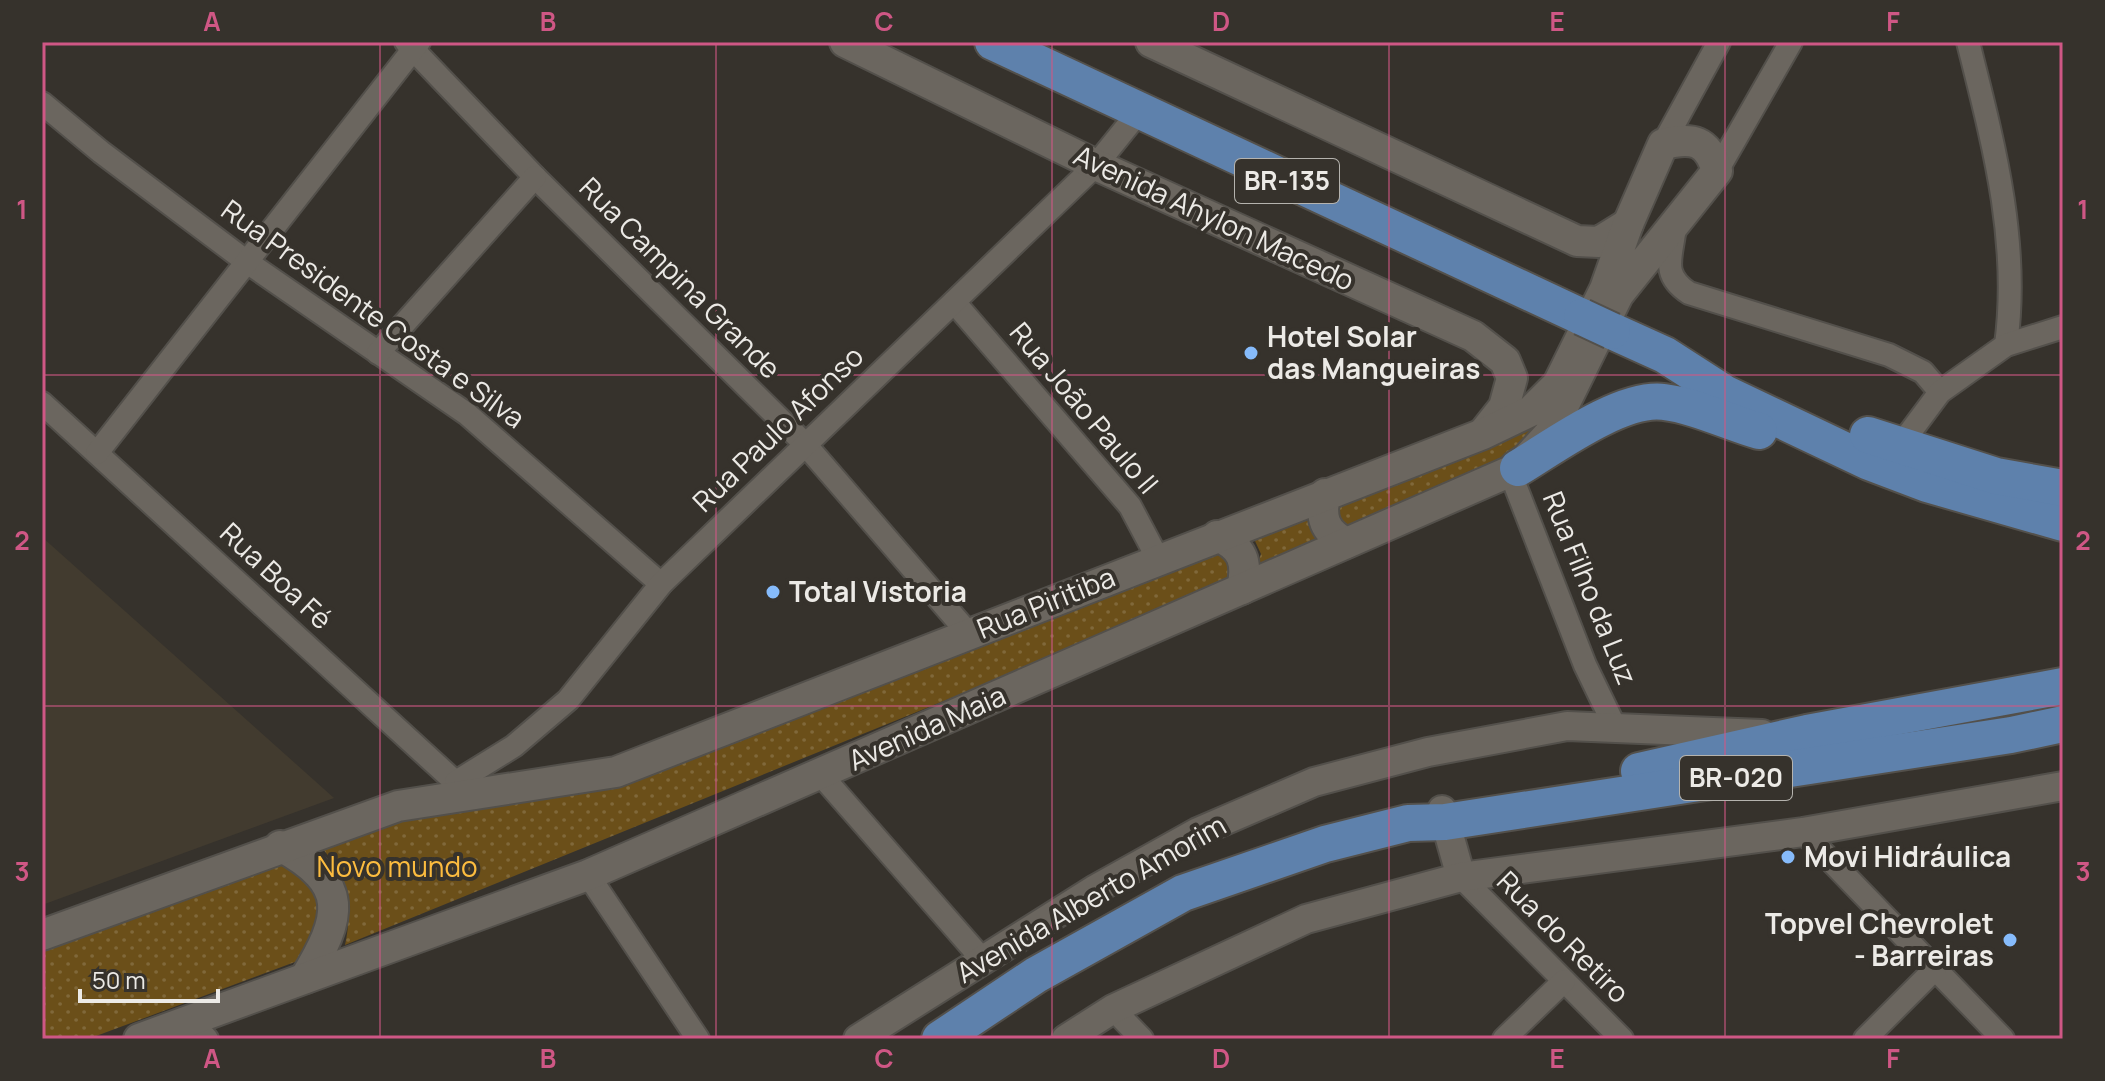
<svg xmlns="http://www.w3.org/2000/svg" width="2105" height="1081" viewBox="0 0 2105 1081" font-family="Manrope,sans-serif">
<defs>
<pattern id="grass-dots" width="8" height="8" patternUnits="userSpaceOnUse" patternTransform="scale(2)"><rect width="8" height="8" fill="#6b4f19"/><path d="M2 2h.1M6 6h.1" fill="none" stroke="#80683a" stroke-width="1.8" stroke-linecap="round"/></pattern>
</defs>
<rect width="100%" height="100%" fill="#36322c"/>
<!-- built -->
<polygon fill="#423b2f" points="42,537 334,798 42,905"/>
<!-- grass -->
<g fill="url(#grass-dots)">
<polygon points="1550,404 1539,443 1345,532 1330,499"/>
<polygon points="1316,500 1331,541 1253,576 1261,554 1255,541 1243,532"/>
<path d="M1223,538L1240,577L1189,601L345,945C354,905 344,871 316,841L542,785Z"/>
<polygon points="295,851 327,888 311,956 88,1039 42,1039 42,949"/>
</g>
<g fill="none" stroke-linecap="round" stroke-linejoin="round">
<defs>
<g id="minor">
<polyline points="406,42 535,177 804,443 969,634"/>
<path d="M1968,42C1993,142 2020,241 2006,345"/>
<polyline points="42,103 101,152 247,262 467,414 661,584"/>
<polyline points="1663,144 1719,42"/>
<polyline points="1717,171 1791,42"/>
<path d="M1675,226C1672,257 1660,274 1689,293L1889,355L1923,372L1940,392"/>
<polyline points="954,302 1130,506 1158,559"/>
<polyline points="378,353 535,177"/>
<polyline points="42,403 465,791"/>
<polyline points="1899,447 1940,392 2006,345 2063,327"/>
<polyline points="97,453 419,42"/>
<polyline points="1510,472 1585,665 1615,727"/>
<polyline points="821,775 982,959"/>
<polyline points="456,782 514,746 568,700 661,584 1096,165 1138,113"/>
<polyline points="1803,832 2003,1039"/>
<polyline points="588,875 698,1039"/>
<polyline points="1461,877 1622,1039"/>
<polyline points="1113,1009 1142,1039"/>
<polyline points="190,1020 207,1039"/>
<polyline points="1504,1039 1564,981"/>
<polyline points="1865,1039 1935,969"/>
</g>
<g id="tertiary">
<polyline points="1442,810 1461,877"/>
<polyline points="858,1039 1094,890 1198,832 1314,782 1428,752 1567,726 1762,734"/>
<polyline points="1066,1039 1113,1009 1306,919 1461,877 1803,832 2063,786"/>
</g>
<g id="secondary">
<polyline points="845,42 1096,165 1473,336 1505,361 1512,378 1504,407 1485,431"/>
<polyline points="1151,42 1577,241 1599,242 1628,224"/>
<path d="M1325,494C1320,518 1324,531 1346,543"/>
<path d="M1217,536C1243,547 1248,562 1242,589"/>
<path d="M280,846C351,884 342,917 305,978"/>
<path d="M42,935L398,806L616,772L1483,434L1531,411L1558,384L1605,289L1628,224L1663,144C1693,137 1708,140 1717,171L1618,295L1550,433L1518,468L588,875L139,1039"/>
</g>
<g id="trunk">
<polyline points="993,42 1582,317"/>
<polyline points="1612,331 1665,355 1724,393 1869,462 1927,484 2063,523"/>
<polyline points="1868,435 1996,476 2063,488"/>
<path d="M1518,468C1553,447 1622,396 1664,402C1696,406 1728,422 1759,431"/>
<polyline points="1639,771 1807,733 2063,686"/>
<polyline points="940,1039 1036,975 1183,893 1325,844 1408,823 1445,822 2011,735 2063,724"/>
</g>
</defs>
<!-- minor casing -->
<use href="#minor" stroke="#53504b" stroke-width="26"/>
<!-- tertiary casing -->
<use href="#tertiary" stroke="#53504b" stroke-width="32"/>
<!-- secondary casing -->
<use href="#secondary" stroke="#53504b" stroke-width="34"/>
<!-- trunk casing -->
<use href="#trunk" stroke="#53504b" stroke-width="40"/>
<!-- minor -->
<use href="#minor" stroke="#6b665f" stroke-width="22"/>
<!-- tertiary -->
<use href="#tertiary" stroke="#6b665f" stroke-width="28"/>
<!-- secondary -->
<use href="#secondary" stroke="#6b665f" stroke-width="30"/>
<!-- trunk -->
<use href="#trunk" stroke="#5e81ac" stroke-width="36"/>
<defs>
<polyline id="trunk-bridge" points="1582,317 1612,331"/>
</defs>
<!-- trunk-bridge casing -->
<use href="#trunk-bridge" stroke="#53504b" stroke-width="40" stroke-linecap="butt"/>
<!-- trunk-bridge -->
<use href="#trunk-bridge" stroke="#5e81ac" stroke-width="36"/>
</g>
<!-- grid -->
<path fill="none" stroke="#cf5785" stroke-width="2" stroke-opacity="0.55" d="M380,42V1039M716,42V1039M1052,42V1039M1389,42V1039M1725,42V1039M42,375H2063M42,706H2063"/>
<!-- markers -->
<g fill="#86bbfb" stroke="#36322c" stroke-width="3">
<circle cx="1251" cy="353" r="8"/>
<circle cx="773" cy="592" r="8"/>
<circle cx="1788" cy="857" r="8"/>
<circle cx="2010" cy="940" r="8"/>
</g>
<g text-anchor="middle" stroke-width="8" stroke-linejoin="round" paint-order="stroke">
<!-- shield labels -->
<g fill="#36322c" stroke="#b5b3ae" stroke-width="2">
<rect x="1235" y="159" width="104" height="44" rx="6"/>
<rect x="1680" y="756" width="112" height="44" rx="6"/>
</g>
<g font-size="26" font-weight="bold" fill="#eceae6">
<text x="1287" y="190">BR-135</text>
<text x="1736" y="787">BR-020</text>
</g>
<!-- street labels -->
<g font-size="28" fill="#eceae6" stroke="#36322c">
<text transform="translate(1214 218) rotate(25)" y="10">Avenida Ahylon Macedo</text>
<text transform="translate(680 278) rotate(45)" y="10">Rua Campina Grande</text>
<text transform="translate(373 314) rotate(36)" y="10">Rua Presidente Costa e Silva</text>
<text transform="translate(1084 408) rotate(50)" y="10">Rua João Paulo II</text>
<text transform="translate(778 429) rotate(-44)" y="10">Rua Paulo Afonso</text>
<text transform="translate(276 576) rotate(43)" y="10">Rua Boa Fé</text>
<text transform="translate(1590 588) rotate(68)" y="10">Rua Filho da Luz</text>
<text transform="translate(1046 603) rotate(-22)" y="10">Rua Piritiba</text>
<text transform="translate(927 728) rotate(-24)" y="10">Avenida Maia</text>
<text transform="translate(1091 899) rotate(-30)" y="10">Avenida Alberto Amorim</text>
<text transform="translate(1563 937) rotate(45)" y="10">Rua do Retiro</text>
</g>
<!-- poi labels -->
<g font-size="28" font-weight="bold" fill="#eceae6" stroke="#36322c" text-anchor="start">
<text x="1267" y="347">Hotel Solar<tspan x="1267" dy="32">das Mangueiras</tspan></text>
<text x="789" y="602">Total Vistoria</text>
<text x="1804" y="867">Movi Hidráulica</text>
<text x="1994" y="934" text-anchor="end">Topvel Chevrolet<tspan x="1994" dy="32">- Barreiras</tspan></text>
</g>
<!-- park labels -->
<g font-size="28" fill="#fcbc3f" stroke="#36322c">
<text x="397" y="877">Novo mundo</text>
</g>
</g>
<!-- border -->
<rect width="2105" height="1081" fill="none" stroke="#36322c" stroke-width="88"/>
<!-- scale -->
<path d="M80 989v12h138v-12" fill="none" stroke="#eceae6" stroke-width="4"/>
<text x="92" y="989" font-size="24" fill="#eceae6" stroke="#36322c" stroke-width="6" paint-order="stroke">50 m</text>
<rect x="44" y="44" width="2017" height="993" fill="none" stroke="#cf5785" stroke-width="3"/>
<g font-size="26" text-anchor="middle" font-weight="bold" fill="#cf5785">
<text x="212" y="31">A</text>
<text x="548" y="31">B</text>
<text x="884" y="31">C</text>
<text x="1221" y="31">D</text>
<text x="1557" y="31">E</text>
<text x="1893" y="31">F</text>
<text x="22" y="219">1</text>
<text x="2083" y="219">1</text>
<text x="22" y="550">2</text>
<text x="2083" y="550">2</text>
<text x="22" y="881">3</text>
<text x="2083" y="881">3</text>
<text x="212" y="1068">A</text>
<text x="548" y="1068">B</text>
<text x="884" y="1068">C</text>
<text x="1221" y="1068">D</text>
<text x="1557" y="1068">E</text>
<text x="1893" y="1068">F</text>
</g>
</svg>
